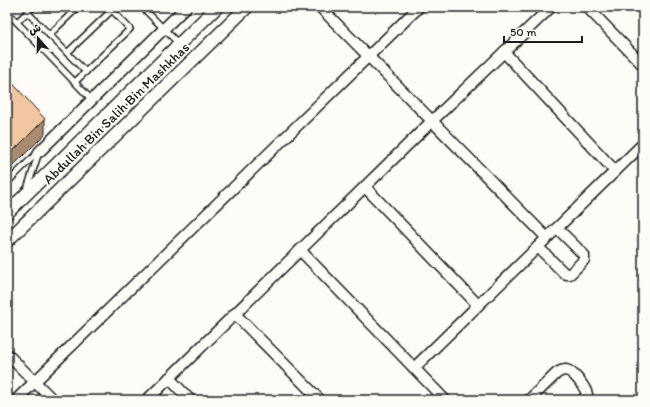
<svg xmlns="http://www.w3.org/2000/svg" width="650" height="407" viewBox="0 0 650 407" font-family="Itim,'Playpen Sans Arabic',sans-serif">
<rect width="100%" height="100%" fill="#fdfcf7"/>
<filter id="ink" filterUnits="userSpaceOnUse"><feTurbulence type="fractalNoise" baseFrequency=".025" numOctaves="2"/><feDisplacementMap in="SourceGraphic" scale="8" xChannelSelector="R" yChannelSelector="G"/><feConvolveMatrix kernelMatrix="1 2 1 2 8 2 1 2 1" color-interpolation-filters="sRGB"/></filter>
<g filter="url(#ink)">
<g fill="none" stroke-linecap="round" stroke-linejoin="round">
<defs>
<g id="service">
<polyline points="142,7 179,44"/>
<polyline points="7,12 91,99"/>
<polyline points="28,13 86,72"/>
<polyline points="17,22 33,7"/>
<polyline points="49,35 78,7"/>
<polyline points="67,53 112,10"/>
<polyline points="75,82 130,29 109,7"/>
<polyline points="7,183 38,152"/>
<polyline points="27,189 39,152"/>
</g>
<g id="minor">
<polyline points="320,7 547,238"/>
<polyline points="587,7 643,65"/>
<polyline points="504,52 615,171"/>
<polyline points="39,152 186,7"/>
<polyline points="365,187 478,305"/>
<polyline points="538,247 564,273 567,274 570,274 584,260 584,255 557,228"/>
<polyline points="300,250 445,400"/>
<polyline points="235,314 320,400"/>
<polyline points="7,354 53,400"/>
<polyline points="414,368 643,144"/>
<polyline points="169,378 190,400"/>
<polyline points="16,400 419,7"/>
<polyline points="147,400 432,121 551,7"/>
<path d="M529,400L557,373C560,371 562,370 566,370C573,371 585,387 587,394L583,400"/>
</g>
<g id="tertiary">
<polyline points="7,213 217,7"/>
<polyline points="7,241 247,7"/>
</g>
</defs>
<!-- service casing -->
<use href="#service" stroke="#1c1c1c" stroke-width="8"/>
<!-- minor casing -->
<use href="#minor" stroke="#1c1c1c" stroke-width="13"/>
<!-- tertiary casing -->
<use href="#tertiary" stroke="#1c1c1c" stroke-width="15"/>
<!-- service -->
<use href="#service" stroke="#fdfcf7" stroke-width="5"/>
<!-- minor -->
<use href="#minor" stroke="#fdfcf7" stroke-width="10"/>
<!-- tertiary -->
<use href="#tertiary" stroke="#fdfcf7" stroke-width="12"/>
</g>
<!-- shaded-wall -->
<polygon fill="#a98b70" stroke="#1c1c1c" points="45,119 45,134 7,172 7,157"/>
<!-- building -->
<polygon fill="#f1c6a0" stroke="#1c1c1c" points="7,77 45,119 7,157"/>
</g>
<g text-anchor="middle" stroke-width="4" stroke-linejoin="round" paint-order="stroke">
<!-- street labels -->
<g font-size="14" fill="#1c1c1c" stroke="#fdfcf7">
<text transform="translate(116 113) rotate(-44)" y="5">Abdullah Bin Salih Bin Mashkhas</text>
</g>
</g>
<!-- margin -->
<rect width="650" height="407" fill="none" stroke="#fdfcf7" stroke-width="24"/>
<rect x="12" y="12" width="626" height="383" fill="none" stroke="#1c1c1c" stroke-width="1.5" filter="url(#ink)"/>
<!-- north arrow -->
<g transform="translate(38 38) rotate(340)" stroke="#fdfcf7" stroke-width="3" paint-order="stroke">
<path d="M0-3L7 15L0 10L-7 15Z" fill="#1c1c1c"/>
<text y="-6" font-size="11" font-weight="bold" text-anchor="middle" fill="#1c1c1c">ش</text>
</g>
<!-- scale -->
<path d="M504 36v6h78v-6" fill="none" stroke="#1c1c1c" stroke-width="2"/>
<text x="510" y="36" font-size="12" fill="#1c1c1c" stroke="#fdfcf7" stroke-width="3" paint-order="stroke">50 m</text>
</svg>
